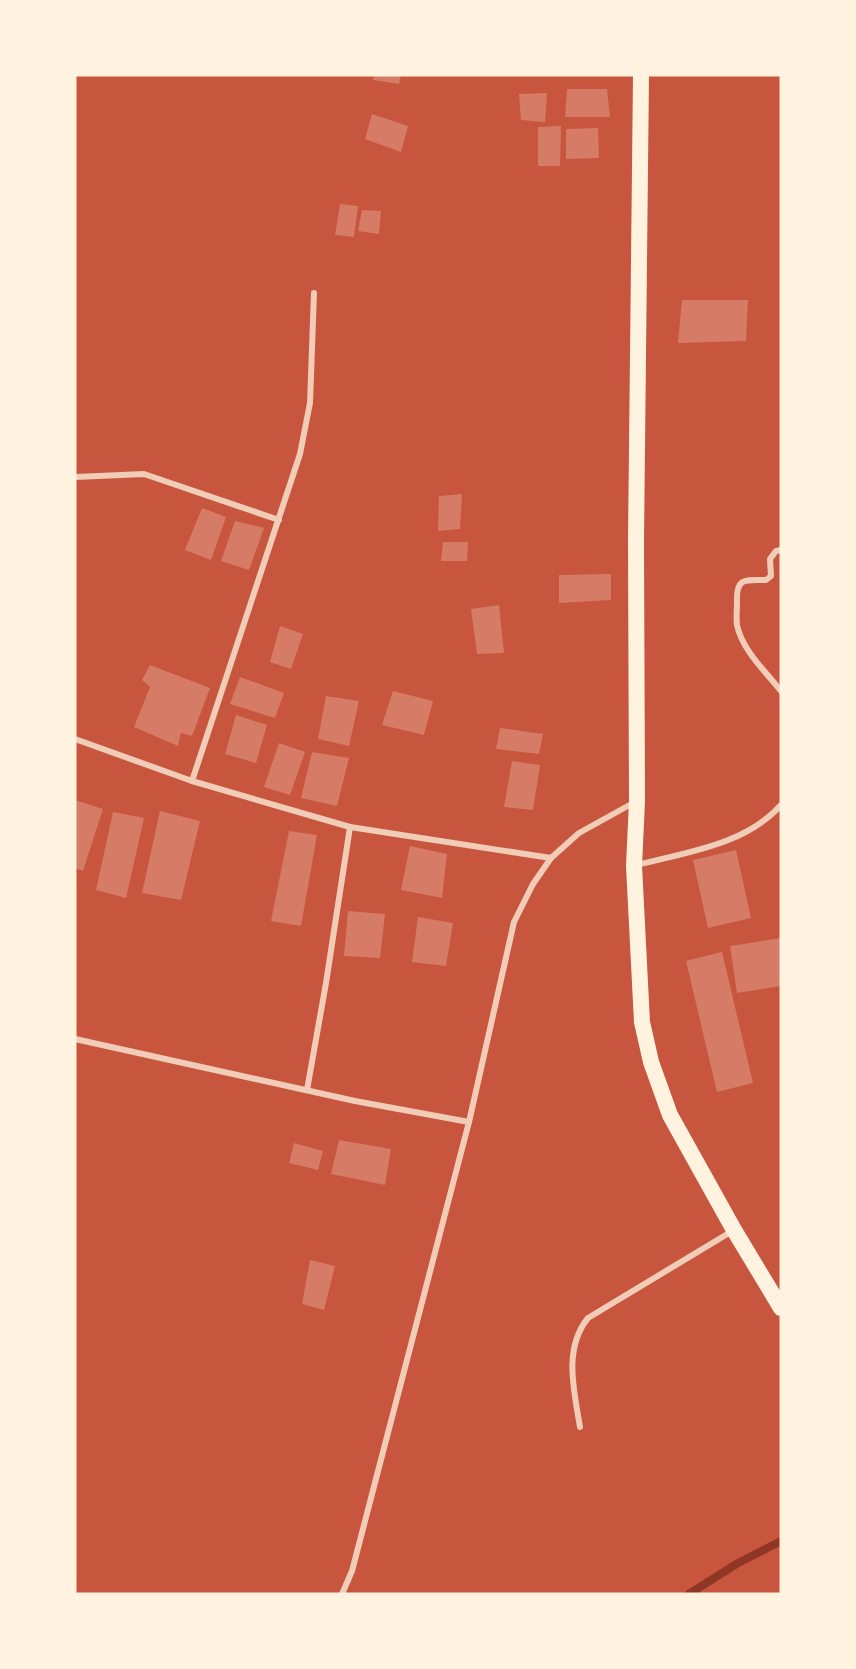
<svg xmlns="http://www.w3.org/2000/svg" width="856" height="1669" viewBox="0 0 856 1669" font-family="Inter,sans-serif">
<rect width="100%" height="100%" fill="#c8553d"/>
<g fill="none" stroke-linecap="round" stroke-linejoin="round">
<!-- stream -->
<polyline stroke="#8f3625" stroke-width="8" points="689,1594 738,1563 781,1541"/>
</g>
<!-- building -->
<g fill="#d67c66">
<polygon points="374,75 401,75 399,84 373,80"/>
<polygon points="567,89 607,89 610,117 565,117"/>
<polygon points="547,93 545,122 521,120 519,94"/>
<polygon points="372,114 408,126 401,152 365,139"/>
<polygon points="561,126 560,166 538,166 538,127"/>
<polygon points="598,128 599,158 566,159 566,129"/>
<polygon points="340,204 358,206 354,237 335,235"/>
<polygon points="362,210 381,211 379,234 358,231"/>
<polygon points="682,300 748,300 746,341 678,343"/>
<polygon points="462,494 460,529 438,531 439,496"/>
<polygon points="202,508 226,517 211,560 185,550"/>
<polygon points="235,521 264,528 249,570 221,561"/>
<polygon points="443,542 468,542 467,561 441,561"/>
<polygon points="611,574 611,600 559,603 559,575"/>
<polygon points="499,605 504,653 477,654 471,609"/>
<polygon points="280,626 303,634 291,669 270,662"/>
<polygon points="150,665 210,688 192,736 181,733 178,746 134,727 150,687 142,680"/>
<polygon points="240,677 284,693 275,718 230,704"/>
<polygon points="393,691 433,701 424,735 382,725"/>
<polygon points="326,696 359,701 349,746 318,739"/>
<polygon points="236,715 267,725 256,763 225,754"/>
<polygon points="500,728 543,734 539,754 496,749"/>
<polygon points="279,743 305,752 290,795 264,787"/>
<polygon points="312,752 349,758 337,806 301,798"/>
<polygon points="512,761 540,765 533,810 504,807"/>
<polygon points="75,800 103,809 83,871 75,868"/>
<polygon points="160,811 200,821 181,900 142,893"/>
<polygon points="113,812 144,818 126,898 96,890"/>
<polygon points="289,831 317,835 301,926 271,921"/>
<polygon points="410,846 447,854 442,898 401,890"/>
<polygon points="736,850 751,918 708,928 693,860"/>
<polygon points="348,911 385,914 380,958 344,956"/>
<polygon points="418,917 453,923 446,966 412,962"/>
<polygon points="781,938 781,986 737,993 730,946"/>
<polygon points="722,952 753,1083 717,1092 686,961"/>
<polygon points="339,1140 391,1149 385,1185 331,1174"/>
<polygon points="294,1143 323,1151 318,1170 289,1163"/>
<polygon points="310,1260 335,1266 324,1310 302,1304"/>
</g>
<g fill="none" stroke-linecap="round" stroke-linejoin="round">
<!-- minor -->
<g stroke="#f1ccb7" stroke-width="6">
<polyline points="75,477 144,474 279,520"/>
<path d="M781,550L776,551L770,559L771,576L766,580C745,580 736,577 737,602C737,609 736,618 737,625C742,650 766,672 781,691"/>
<polyline points="75,739 192,781 350,827 551,858"/>
<polyline points="192,781 300,454 310,403 314,293"/>
<path d="M637,865C687,852 745,845 781,805"/>
<polyline points="75,1039 355,1101 469,1122 514,922 533,884 551,858 579,833 635,802"/>
<polyline points="307,1090 326,983 350,827"/>
<path d="M580,1427C574,1390 563,1349 588,1318L734,1230"/>
<polyline points="342,1594 352,1571 469,1122"/>
</g>
<!-- trunk -->
<polyline stroke="#fff3e0" stroke-width="16" points="641,75 636,541 637,801 634,866 642,1022 651,1062 670,1115 734,1230 781,1308"/>
</g>
<!-- border -->
<rect width="856" height="1669" fill="none" stroke="#fff3e0" stroke-width="153"/>
</svg>
